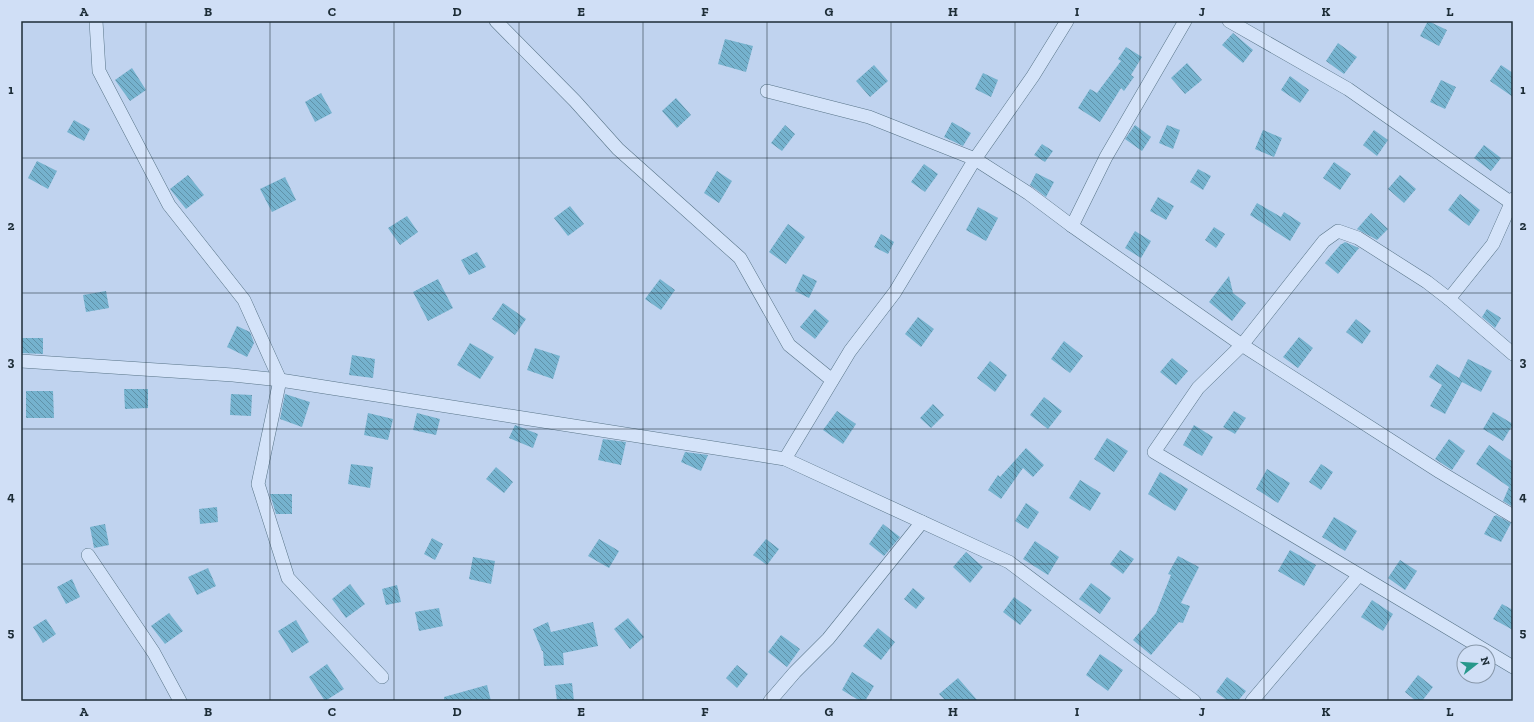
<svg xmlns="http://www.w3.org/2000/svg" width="1534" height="722" viewBox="0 0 1534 722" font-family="'Zilla Slab',serif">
<defs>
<pattern id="building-back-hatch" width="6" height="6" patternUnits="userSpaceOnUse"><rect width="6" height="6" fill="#75b2ce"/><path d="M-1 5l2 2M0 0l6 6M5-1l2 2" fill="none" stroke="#5f91a8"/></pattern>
</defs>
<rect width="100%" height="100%" fill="#c0d3ef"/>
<!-- building -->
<g fill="url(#building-back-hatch)">
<polygon points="1428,21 1447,30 1439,46 1420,36"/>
<polygon points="1233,33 1253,50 1243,63 1222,45"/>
<polygon points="725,39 753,46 746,72 718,64"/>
<polygon points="1338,43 1357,57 1344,74 1326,61"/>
<polygon points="1126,47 1142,57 1131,75 1134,77 1124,91 1121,88 1100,122 1078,108 1090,89 1097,93 1121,61 1118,59"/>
<polygon points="1187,63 1202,80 1185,94 1171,78"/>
<polygon points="874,65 888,81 870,97 856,81"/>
<polygon points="1501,65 1513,73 1513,97 1490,81"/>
<polygon points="132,68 146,90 130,101 115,80"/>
<polygon points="983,73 998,80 991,97 975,89"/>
<polygon points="1290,76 1309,90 1300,103 1281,90"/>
<polygon points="1441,80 1456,87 1445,109 1430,102"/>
<polygon points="321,93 332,113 315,122 305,102"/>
<polygon points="676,98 691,115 677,128 662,111"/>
<polygon points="74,120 90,129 84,141 67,132"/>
<polygon points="952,122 971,133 963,146 944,137"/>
<polygon points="785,125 795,134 782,151 771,143"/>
<polygon points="1135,125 1151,137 1142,151 1125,139"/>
<polygon points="1167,125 1180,130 1173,149 1159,143"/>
<polygon points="1263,130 1282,138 1274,157 1255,149"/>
<polygon points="1374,130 1388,140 1377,156 1363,145"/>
<polygon points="1042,144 1053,151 1045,162 1034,155"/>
<polygon points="1484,145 1501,158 1491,171 1474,158"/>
<polygon points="37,161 57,171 48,189 28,178"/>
<polygon points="1334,162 1351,174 1340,190 1323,178"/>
<polygon points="924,164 938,174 925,192 911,182"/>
<polygon points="1198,169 1211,176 1203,190 1190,182"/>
<polygon points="717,171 732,181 719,203 704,193"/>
<polygon points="1036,173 1054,182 1046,197 1030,185"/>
<polygon points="188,175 204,195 186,209 170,189"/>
<polygon points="1400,175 1416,189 1404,203 1388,189"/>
<polygon points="285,177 296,200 272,212 260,189"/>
<polygon points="1460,194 1480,210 1469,226 1448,210"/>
<polygon points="1158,197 1174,206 1166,220 1150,211"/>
<polygon points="1257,203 1281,217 1284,212 1301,223 1290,241 1250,215"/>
<polygon points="570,206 584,224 568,236 554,218"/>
<polygon points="978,207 998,218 986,241 966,230"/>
<polygon points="1371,213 1388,229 1377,240 1357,229"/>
<polygon points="407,216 418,232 400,245 388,228"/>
<polygon points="788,224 805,237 786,264 769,252"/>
<polygon points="1214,227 1225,234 1216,248 1205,240"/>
<polygon points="1135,231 1151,241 1141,258 1125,248"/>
<polygon points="881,234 894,242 888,254 874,247"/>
<polygon points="1345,242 1359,248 1338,274 1325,263 1341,244 1342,244"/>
<polygon points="477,252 486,267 469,275 461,260"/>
<polygon points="803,274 817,281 809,298 795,291"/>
<polygon points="1229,276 1233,293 1246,303 1232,321 1209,302"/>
<polygon points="438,279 453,308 428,321 413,292"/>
<polygon points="660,279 675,290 661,310 645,299"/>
<polygon points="106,291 109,308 86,312 83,295"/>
<polygon points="503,303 526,319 515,335 492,319"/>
<polygon points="815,309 829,321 815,339 800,327"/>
<polygon points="1487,309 1501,318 1495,328 1482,317"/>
<polygon points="918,317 934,329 921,347 905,334"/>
<polygon points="1356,319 1371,331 1362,344 1346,332"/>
<polygon points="237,326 250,332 254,343 247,357 227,347"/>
<polygon points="1299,337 1313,348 1298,368 1283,357"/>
<polygon points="21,338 43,338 43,354 21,353"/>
<polygon points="1064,341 1083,356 1070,373 1051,359"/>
<polygon points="470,343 494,357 480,379 457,365"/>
<polygon points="535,348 560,356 553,379 527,370"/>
<polygon points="352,355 375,359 373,378 349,375"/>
<polygon points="1172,358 1188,371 1176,385 1160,372"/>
<polygon points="1468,359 1492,371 1481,392 1462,382 1445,414 1430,406 1442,385 1429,377 1437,364 1459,378"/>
<polygon points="990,361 1007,375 995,392 977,378"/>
<polygon points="124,389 148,389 148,408 125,409"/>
<polygon points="26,391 53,391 54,418 26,418"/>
<polygon points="231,394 252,395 251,416 230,415"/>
<polygon points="285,394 310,402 302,427 280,419"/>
<polygon points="1044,397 1062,411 1048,429 1030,415"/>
<polygon points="933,404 944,415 931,428 920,418"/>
<polygon points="837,411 856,424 843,444 823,430"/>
<polygon points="1234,411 1246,418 1235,434 1223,427"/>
<polygon points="1493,412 1513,424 1503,441 1483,429"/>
<polygon points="368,413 393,419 388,440 364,435"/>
<polygon points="417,413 440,419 436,435 413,430"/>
<polygon points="515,425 538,434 533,448 509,438"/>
<polygon points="1194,425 1213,437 1202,456 1183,445"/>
<polygon points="1107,438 1128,451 1114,472 1094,459"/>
<polygon points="603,439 626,442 621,465 598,460"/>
<polygon points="1449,439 1465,451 1452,470 1435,459"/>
<polygon points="1489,445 1513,462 1513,507 1503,501 1509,487 1476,464"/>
<polygon points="1026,448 1044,465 1033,477 1023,468 1001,499 988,490 998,475 1000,477"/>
<polygon points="685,452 708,455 701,471 681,462"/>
<polygon points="351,464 373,467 370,488 348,484"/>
<polygon points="1321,464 1333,472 1321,490 1309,482"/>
<polygon points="496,467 513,482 504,493 486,479"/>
<polygon points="1267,469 1290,483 1278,503 1256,489"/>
<polygon points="1160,472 1188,489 1175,511 1148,494"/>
<polygon points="1080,480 1101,493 1090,511 1069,498"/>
<polygon points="270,494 292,494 292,514 276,514"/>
<polygon points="1026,503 1039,512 1028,529 1015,521"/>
<polygon points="217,507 218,522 200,524 199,509"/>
<polygon points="1496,515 1511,523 1501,542 1484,534 1494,516 1495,516"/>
<polygon points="1334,517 1357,531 1345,551 1322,537"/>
<polygon points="105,524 109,545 94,548 90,527"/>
<polygon points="883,524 900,537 884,556 869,544"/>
<polygon points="432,538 443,544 435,560 424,554"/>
<polygon points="599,539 619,551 609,568 588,556"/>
<polygon points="766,539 779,549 767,565 753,555"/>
<polygon points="1035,541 1059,557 1048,575 1023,559"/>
<polygon points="1120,550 1134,559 1123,574 1110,564"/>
<polygon points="1290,550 1316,565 1304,586 1278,571"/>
<polygon points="966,552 983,567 970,583 953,567"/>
<polygon points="1178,556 1199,567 1181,603 1190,606 1183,623 1179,622 1151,655 1133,640 1156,613 1171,575 1168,574"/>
<polygon points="473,557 495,561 491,584 469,579"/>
<polygon points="1400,560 1417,571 1405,590 1388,578"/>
<polygon points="208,568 216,586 197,595 188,577"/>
<polygon points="72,579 80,597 66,604 57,587"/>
<polygon points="1091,583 1111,598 1100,614 1079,599"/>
<polygon points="350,584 365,604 346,618 332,599"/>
<polygon points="397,585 401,602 386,605 382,589"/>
<polygon points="913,588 925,598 916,609 904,599"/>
<polygon points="1014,597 1032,610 1020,625 1003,612"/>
<polygon points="1372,600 1393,614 1383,631 1361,617"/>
<polygon points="1502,604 1513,610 1513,630 1493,619"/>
<polygon points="439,608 443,626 419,631 415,612"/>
<polygon points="169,613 183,631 165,644 151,626"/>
<polygon points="628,618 644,637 630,649 614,629"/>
<polygon points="46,619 56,634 43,643 33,627"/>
<polygon points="296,620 309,642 292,653 278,631"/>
<polygon points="548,622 551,632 593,622 598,646 563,653 564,665 544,666 543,651 542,651 533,629"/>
<polygon points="878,628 895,642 881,660 863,646"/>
<polygon points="781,635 800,649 787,667 768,652"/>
<polygon points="1100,654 1123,670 1108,691 1086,675"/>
<polygon points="327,664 344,689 325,701 309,677"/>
<polygon points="737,665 748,674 737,688 726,678"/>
<polygon points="852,672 874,686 865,701 860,701 842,690"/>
<polygon points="1418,675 1433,687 1422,701 1416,701 1405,692"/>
<polygon points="1227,677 1246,691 1238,701 1228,701 1216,692"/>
<polygon points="958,678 978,701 946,701 939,694"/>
<polygon points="572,683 574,701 557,701 555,685"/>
<polygon points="487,685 491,701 444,701 444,697"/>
</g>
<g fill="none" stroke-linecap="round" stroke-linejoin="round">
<defs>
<g id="street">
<polyline points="96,21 99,71 169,205 244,300 280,380 258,484 288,578 382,677"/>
<polyline points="496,21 575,101 618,149 740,258 789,345 832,380"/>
<polyline points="1229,21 1348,89 1513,204"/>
<polyline points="767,91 869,117 975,159 1028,193 1072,226 1242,345 1440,472 1513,516"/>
<polyline points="1072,226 1106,157 1185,21"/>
<polyline points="1449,299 1493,244 1513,199"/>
<polyline points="1513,354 1449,299 1427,282 1358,238 1338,231 1324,241 1242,345 1198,388 1154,452 1513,667"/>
<polyline points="21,361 233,375 280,380 785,459 1009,562 1194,701"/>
<polyline points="785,459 850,351 895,292 975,159 1033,76 1067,21"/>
<polyline points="88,555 154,653 180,701"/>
<polyline points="770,701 795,672 828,639 922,522"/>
<polyline points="1252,701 1359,575"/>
</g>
</defs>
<!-- street casing -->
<use href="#street" stroke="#587488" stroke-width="14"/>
<!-- street -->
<use href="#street" stroke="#d4e3f9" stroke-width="13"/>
</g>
<!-- grid -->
<path fill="none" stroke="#1d2d37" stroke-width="1" stroke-opacity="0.55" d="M146,21V701M270,21V701M394,21V701M519,21V701M643,21V701M767,21V701M891,21V701M1015,21V701M1140,21V701M1264,21V701M1388,21V701M21,158H1513M21,293H1513M21,429H1513M21,564H1513"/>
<!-- border -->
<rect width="1534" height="722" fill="none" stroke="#d0dff6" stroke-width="44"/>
<!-- north arrow -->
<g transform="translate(1476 664) rotate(73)"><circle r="19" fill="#d0dff6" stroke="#8898aa"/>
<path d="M0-3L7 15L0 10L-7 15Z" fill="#27988b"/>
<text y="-6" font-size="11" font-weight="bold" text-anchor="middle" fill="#1d2d37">N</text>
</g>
<rect x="22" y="22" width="1490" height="678" fill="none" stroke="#1d2d37" stroke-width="1.5"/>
<g font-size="13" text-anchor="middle" font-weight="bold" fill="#1d2d37">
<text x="84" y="16">A</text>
<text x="208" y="16">B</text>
<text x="332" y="16">C</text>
<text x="457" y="16">D</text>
<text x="581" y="16">E</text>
<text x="705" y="16">F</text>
<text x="829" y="16">G</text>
<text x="953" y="16">H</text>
<text x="1077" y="16">I</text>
<text x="1202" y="16">J</text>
<text x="1326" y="16">K</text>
<text x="1450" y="16">L</text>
<text x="11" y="94">1</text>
<text x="1523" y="94">1</text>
<text x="11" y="230">2</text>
<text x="1523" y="230">2</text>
<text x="11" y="366">3</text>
<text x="1523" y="366">3</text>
<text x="11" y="501">4</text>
<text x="1523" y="501">4</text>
<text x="11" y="637">5</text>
<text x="1523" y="637">5</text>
<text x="84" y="716">A</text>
<text x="208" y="716">B</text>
<text x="332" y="716">C</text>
<text x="457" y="716">D</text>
<text x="581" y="716">E</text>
<text x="705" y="716">F</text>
<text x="829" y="716">G</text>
<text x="953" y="716">H</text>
<text x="1077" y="716">I</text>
<text x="1202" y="716">J</text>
<text x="1326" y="716">K</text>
<text x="1450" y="716">L</text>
</g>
</svg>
